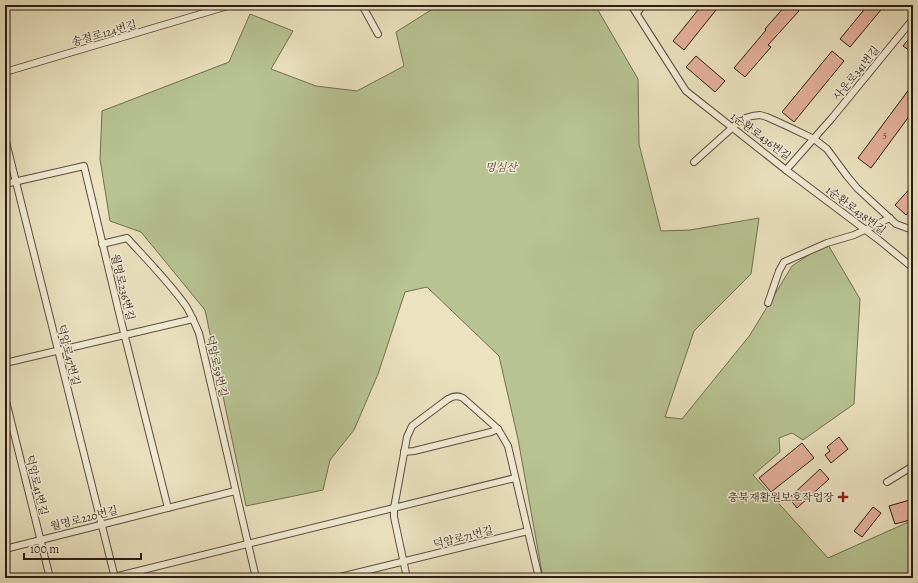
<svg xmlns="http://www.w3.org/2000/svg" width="918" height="583" viewBox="0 0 918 583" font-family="Alegreya,'Noto Serif KR',serif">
<rect width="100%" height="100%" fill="#ebe2c0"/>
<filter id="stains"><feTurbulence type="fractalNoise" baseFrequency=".005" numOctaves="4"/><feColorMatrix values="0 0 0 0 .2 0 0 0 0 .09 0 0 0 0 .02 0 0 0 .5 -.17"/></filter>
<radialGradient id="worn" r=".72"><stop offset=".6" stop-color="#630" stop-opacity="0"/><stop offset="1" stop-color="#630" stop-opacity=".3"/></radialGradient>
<!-- green -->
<polygon fill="#b7c392" stroke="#726f52" points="439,5 595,5 638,79 639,144 661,231 690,230 759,218 751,274 694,331 665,417 682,419 750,335 792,266 827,243 860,299 854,404 803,440 792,433 779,438 780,452 753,475 828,558 913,520 913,578 543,578 518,439 499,356 427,287 405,292 378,374 354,430 330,460 323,490 246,506 205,310 141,232 110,221 100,159 102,111 229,62 250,14 293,31 271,69 316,86 357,91 404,66 396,32"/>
<!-- building -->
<g fill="#e4b09c" stroke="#2c1b13">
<polygon points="702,5 720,5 684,50 673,41"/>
<polygon points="786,5 792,5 799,11 768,45 771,47 745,77 734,68 766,30 765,29"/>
<polygon points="868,5 885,5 850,47 840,39"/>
<polygon points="913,34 913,53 903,46"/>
<polygon points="832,51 844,61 794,122 782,112"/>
<polygon points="696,56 725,81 715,92 686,67"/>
<polygon points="913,84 913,111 871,168 858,158"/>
<polygon points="913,185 913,207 906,215 895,205"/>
<polygon points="839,437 848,449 831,463 825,455 830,451 827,447"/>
<polygon points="802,443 814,458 771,492 759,478"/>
<polygon points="820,469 829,479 797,508 789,498"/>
<polygon points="913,499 913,513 909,514 910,520 895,524 889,506"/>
<polygon points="873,507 881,513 862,537 854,531"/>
</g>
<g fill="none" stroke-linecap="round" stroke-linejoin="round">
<defs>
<g id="street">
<polyline points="362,5 378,34"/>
<polyline points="631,5 686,91 786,170 879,240 913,268"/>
<polyline points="637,13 643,5"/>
<polyline points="5,72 231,5"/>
<polyline points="5,138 115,578"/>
<polyline points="694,162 742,119 752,116 760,115 767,117 789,127 814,139 827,149 847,176 857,188 896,224 907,228 913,229"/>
<polyline points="786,170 832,118 913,19"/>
<polyline points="5,184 84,166 122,325 168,508"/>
<path d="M102,244L127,238C147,260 168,281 186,306C191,314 195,324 199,333L256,578"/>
<polyline points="768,303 779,271 784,262 827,243 854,235 890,218"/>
<polyline points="5,363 193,319"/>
<polyline points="5,397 50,578"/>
<polyline points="404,452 414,451 491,432 498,429"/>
<polyline points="887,482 913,466"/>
<polyline points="5,549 235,491"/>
<polyline points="114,577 515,478"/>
<polyline points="336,578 528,531"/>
<path d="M407,578L394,517V508L407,437L412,426L448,399C453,396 457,395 463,398L498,429L508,446L539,578"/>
</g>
</defs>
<!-- street casing -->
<use href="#street" stroke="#5c4d3e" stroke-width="8"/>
<!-- street -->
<use href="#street" stroke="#f2ecd6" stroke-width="6"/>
</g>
<!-- markers -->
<path fill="#8f2418" stroke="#f2ecd6" stroke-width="1.5" d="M841 491h4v4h4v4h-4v4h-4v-4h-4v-4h4z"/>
<g text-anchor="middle" stroke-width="3" stroke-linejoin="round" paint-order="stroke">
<!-- number labels -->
<g font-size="9" fill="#5a4035">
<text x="885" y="138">5</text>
</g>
<!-- street labels -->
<g font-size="11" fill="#2c1b13" stroke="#f2ecd6">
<text transform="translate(104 33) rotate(-16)" y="4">송절로124번길</text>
<text transform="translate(856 73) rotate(-51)" y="4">사운로341번길</text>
<text transform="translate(761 136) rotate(37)" y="4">1순환로436번길</text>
<text transform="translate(856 210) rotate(37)" y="4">1순환로438번길</text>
<text transform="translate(123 287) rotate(76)" y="4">월명로236번길</text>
<text transform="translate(69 355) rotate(76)" y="4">덕암로47번길</text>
<text transform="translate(217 366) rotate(77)" y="4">덕암로59번길</text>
<text transform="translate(37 485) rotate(76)" y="4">덕암로41번길</text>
<text transform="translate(84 518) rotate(-14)" y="4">월명로220번길</text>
<text transform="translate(463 537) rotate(-14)" y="4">덕암로71번길</text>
</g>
<!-- park labels -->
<g font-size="11" font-style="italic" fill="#564d39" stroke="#f2ecd6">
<text x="501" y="171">명심산</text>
</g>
<!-- poi labels -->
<g font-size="11" fill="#2c1b13" stroke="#f2ecd6" text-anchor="end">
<text x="834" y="501">충북재활원보호작업장</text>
</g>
</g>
<!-- margin -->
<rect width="918" height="583" fill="none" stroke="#ebe2c0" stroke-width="20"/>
<rect x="6" y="6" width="906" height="571" fill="none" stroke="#2c1b13" stroke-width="2"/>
<rect x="10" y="10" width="898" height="563" fill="none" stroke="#2c1b13"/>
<!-- scale -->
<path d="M24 553v6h117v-6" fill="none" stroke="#2c1b13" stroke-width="2"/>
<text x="30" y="553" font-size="12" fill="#2c1b13" stroke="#f2ecd6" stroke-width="3" paint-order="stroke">100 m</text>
<rect width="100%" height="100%" filter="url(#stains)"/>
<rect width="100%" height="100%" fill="url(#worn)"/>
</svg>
